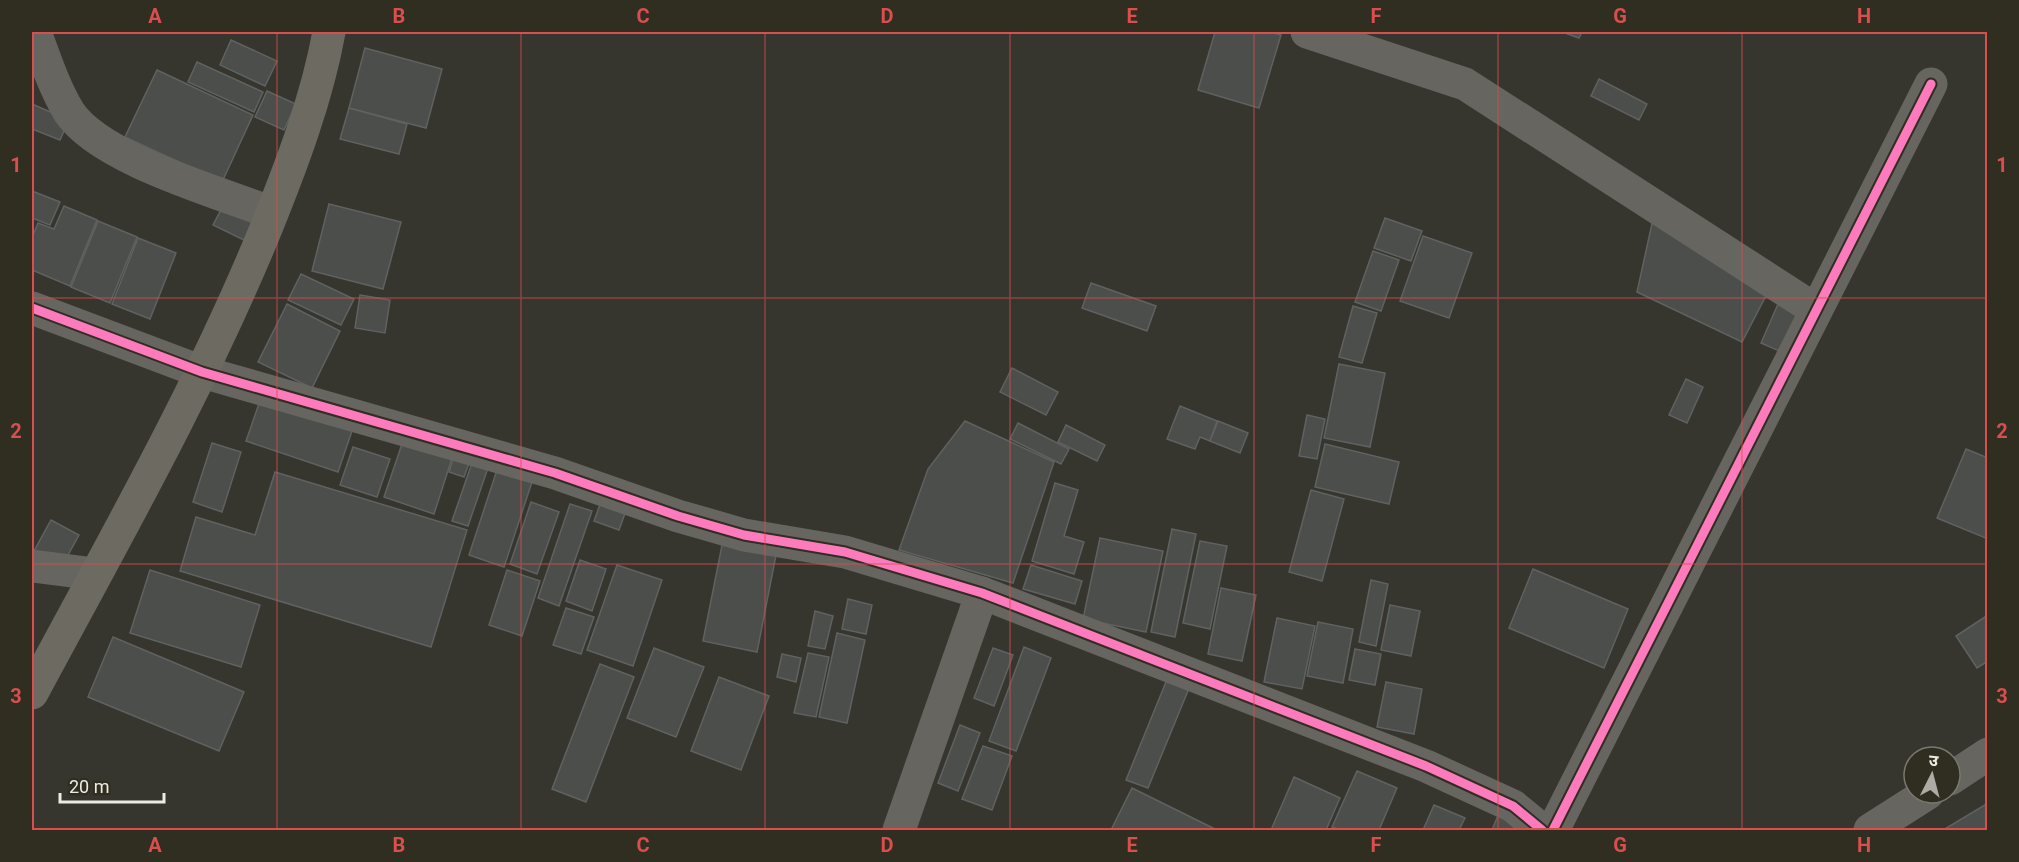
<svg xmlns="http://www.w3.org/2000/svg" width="2019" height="862" viewBox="0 0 2019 862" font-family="Roboto,'Noto Sans Devanagari',sans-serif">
<rect width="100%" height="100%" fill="#36352e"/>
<!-- building -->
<g fill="#4b4e4b" stroke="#5f6260" stroke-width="1.5">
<polygon points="1215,32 1270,32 1281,35 1259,108 1198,90"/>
<polygon points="1562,32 1582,32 1579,38"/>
<polygon points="231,40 277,61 265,86 220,65"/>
<polygon points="365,48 442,69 426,128 349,108"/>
<polygon points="197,62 263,92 254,112 188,82"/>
<polygon points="157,70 253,115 222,182 125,137"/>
<polygon points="1599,79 1647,104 1639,120 1591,96"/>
<polygon points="267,91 296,104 284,130 255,117"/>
<polygon points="32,104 69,120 60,140 32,129"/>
<polygon points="349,108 407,124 399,154 340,139"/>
<polygon points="32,191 60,202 50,225 32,218"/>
<polygon points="329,204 401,222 383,289 312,271"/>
<polygon points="64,206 97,220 70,286 32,270 32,238 38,223 54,229"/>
<polygon points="223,206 260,224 250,243 213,225"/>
<polygon points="1385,218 1422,231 1411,261 1374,248"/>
<polygon points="1653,219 1771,286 1742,342 1637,292"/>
<polygon points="98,221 137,237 110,303 71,287"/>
<polygon points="1423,236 1472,253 1449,318 1400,301"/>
<polygon points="138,238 176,253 150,319 112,304"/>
<polygon points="1373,251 1399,260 1381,311 1355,302"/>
<polygon points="301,274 354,299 341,325 288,300"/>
<polygon points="1091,283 1156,306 1147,331 1082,308"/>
<polygon points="360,295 390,300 385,333 355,328"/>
<polygon points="1781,297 1804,308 1784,353 1761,343"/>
<polygon points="287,304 340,331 312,388 258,362"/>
<polygon points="1353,306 1377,313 1362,363 1339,357"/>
<polygon points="1339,364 1385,373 1370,447 1324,438"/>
<polygon points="1012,368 1058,392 1046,415 1000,392"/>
<polygon points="1686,379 1703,387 1687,423 1669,415"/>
<polygon points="262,395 354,425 338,472 246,441"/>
<polygon points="1180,406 1217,421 1210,441 1200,437 1195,449 1167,439"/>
<polygon points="1307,415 1325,419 1317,459 1299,456"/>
<polygon points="965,421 1054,462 1013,583 899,550 928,469"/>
<polygon points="1218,421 1248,433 1240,453 1210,441"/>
<polygon points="1018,423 1069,449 1061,464 1010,439"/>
<polygon points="1066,425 1105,445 1097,461 1058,442"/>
<polygon points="405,435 454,452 434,514 384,497"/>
<polygon points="212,443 241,452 222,512 193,502"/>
<polygon points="1325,444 1399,462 1389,504 1315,487"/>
<polygon points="353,447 390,459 377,497 340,485"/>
<polygon points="1966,449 1988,458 1988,539 1937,518"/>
<polygon points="456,450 472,455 464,477 449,472"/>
<polygon points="473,460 489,465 468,526 452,521"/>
<polygon points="497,470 532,482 504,567 469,555"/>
<polygon points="275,472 467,530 431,647 180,571 196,517 255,535"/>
<polygon points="1055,483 1078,490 1064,536 1084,542 1074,574 1032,561"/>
<polygon points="1311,490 1344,499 1322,581 1289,572"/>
<polygon points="603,496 628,505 619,530 594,521"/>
<polygon points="531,502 559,512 537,574 510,564"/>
<polygon points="570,504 592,511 559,606 538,598"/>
<polygon points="51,520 79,535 62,566 34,551"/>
<polygon points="1172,529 1196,534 1175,637 1151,632"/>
<polygon points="1100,538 1163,551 1146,632 1083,619"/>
<polygon points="723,540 777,550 757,652 703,641"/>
<polygon points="1200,541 1227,546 1210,629 1183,623"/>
<polygon points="580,560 606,569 592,611 566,601"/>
<polygon points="617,565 662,580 633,666 587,650"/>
<polygon points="1031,565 1082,581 1075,604 1023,589"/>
<polygon points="1533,569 1628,609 1604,668 1509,628"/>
<polygon points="150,570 260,605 241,667 130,633"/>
<polygon points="507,570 540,581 522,636 489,625"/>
<polygon points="1371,580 1388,584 1376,646 1359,642"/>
<polygon points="1221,588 1256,595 1242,661 1208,654"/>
<polygon points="848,599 872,605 866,634 842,629"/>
<polygon points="1390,605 1420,611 1411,656 1381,650"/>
<polygon points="566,608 594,617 581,654 553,645"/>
<polygon points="815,611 833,616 825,649 808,646"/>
<polygon points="1988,615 1988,661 1977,668 1956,636"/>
<polygon points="1277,618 1315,626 1302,689 1264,682"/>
<polygon points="1318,622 1353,629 1343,683 1307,676"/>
<polygon points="837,633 865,640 847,723 819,717"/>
<polygon points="113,637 244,692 219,751 88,697"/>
<polygon points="1024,647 1051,658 1016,751 989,741"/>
<polygon points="654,648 704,667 676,737 627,718"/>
<polygon points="993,648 1013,655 994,706 974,698"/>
<polygon points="1355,649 1381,654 1375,685 1349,680"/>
<polygon points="808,653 829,657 816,717 794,713"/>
<polygon points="782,654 801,658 796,682 777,677"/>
<polygon points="600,664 634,677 586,802 552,789"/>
<polygon points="719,677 769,696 741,770 691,751"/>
<polygon points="1168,677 1190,686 1148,788 1126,780"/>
<polygon points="1386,682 1422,689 1414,734 1377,727"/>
<polygon points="960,725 980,733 958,791 938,783"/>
<polygon points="983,746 1012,756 992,810 962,799"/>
<polygon points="1357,771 1397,788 1379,830 1341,830 1332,827"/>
<polygon points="1294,777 1340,798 1326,830 1271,830"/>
<polygon points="1132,788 1217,830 1111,830"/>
<polygon points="1988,803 1988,830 1943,830"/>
<polygon points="1434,805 1465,818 1459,830 1423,830"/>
<polygon points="1499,813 1517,830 1492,830"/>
</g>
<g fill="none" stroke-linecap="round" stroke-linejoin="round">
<!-- minor -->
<g stroke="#666560" stroke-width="33">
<path d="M35,32C45,59 54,87 69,112C100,159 218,192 272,213"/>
<polyline points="1307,32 1465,84 1816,310"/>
<polyline points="32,308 202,372 555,473 678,516 744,535 845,552 982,593 1426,766 1513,806 1542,830"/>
<polyline points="32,566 95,574"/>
<polyline points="1950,779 1988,754"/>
<polyline points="899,830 982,593"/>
<polyline points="1553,830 1931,84"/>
<polyline points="1870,830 1928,793"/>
</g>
<!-- major -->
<path stroke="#6c6a61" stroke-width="33" d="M32,693C114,540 201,388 267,226C292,164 317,98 329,32"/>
<defs>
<g id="cycleway">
<polyline points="32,308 202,372 555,473 678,516 744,535 845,552 982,593 1426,766 1513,806 1542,830"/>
<polyline points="1553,830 1931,84"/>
</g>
</defs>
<!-- cycleway casing -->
<use href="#cycleway" stroke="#302d21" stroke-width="13"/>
<!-- cycleway -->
<use href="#cycleway" stroke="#fd7abc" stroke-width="9"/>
</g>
<!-- grid -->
<path fill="none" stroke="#da4f4d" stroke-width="1.5" stroke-opacity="0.55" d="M277,32V830M521,32V830M765,32V830M1010,32V830M1254,32V830M1498,32V830M1742,32V830M32,298H1988M32,564H1988"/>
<!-- border -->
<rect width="2019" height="862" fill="none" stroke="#302d21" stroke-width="66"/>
<!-- north arrow -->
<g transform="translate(1932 775) rotate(6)"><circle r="28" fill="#302d21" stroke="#7b796f" stroke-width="1.5"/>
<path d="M0-4.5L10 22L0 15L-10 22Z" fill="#acaba4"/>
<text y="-9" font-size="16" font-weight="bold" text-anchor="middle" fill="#ecebe3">उ</text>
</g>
<!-- scale -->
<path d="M60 793v9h104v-9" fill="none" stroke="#ecebe3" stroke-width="3"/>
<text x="69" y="793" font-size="18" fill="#ecebe3" stroke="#302d21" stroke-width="4.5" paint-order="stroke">20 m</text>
<rect x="33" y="33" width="1953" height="796" fill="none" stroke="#da4f4d" stroke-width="2"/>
<g font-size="20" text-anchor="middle" font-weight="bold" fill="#da4f4d">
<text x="155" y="23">A</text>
<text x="399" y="23">B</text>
<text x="643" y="23">C</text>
<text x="887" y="23">D</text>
<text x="1132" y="23">E</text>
<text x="1376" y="23">F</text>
<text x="1620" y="23">G</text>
<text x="1864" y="23">H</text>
<text x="16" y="172">1</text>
<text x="2002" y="172">1</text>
<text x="16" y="438">2</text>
<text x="2002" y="438">2</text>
<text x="16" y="703">3</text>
<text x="2002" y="703">3</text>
<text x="155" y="852">A</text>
<text x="399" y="852">B</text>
<text x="643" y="852">C</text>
<text x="887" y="852">D</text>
<text x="1132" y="852">E</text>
<text x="1376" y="852">F</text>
<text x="1620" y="852">G</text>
<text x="1864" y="852">H</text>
</g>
</svg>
